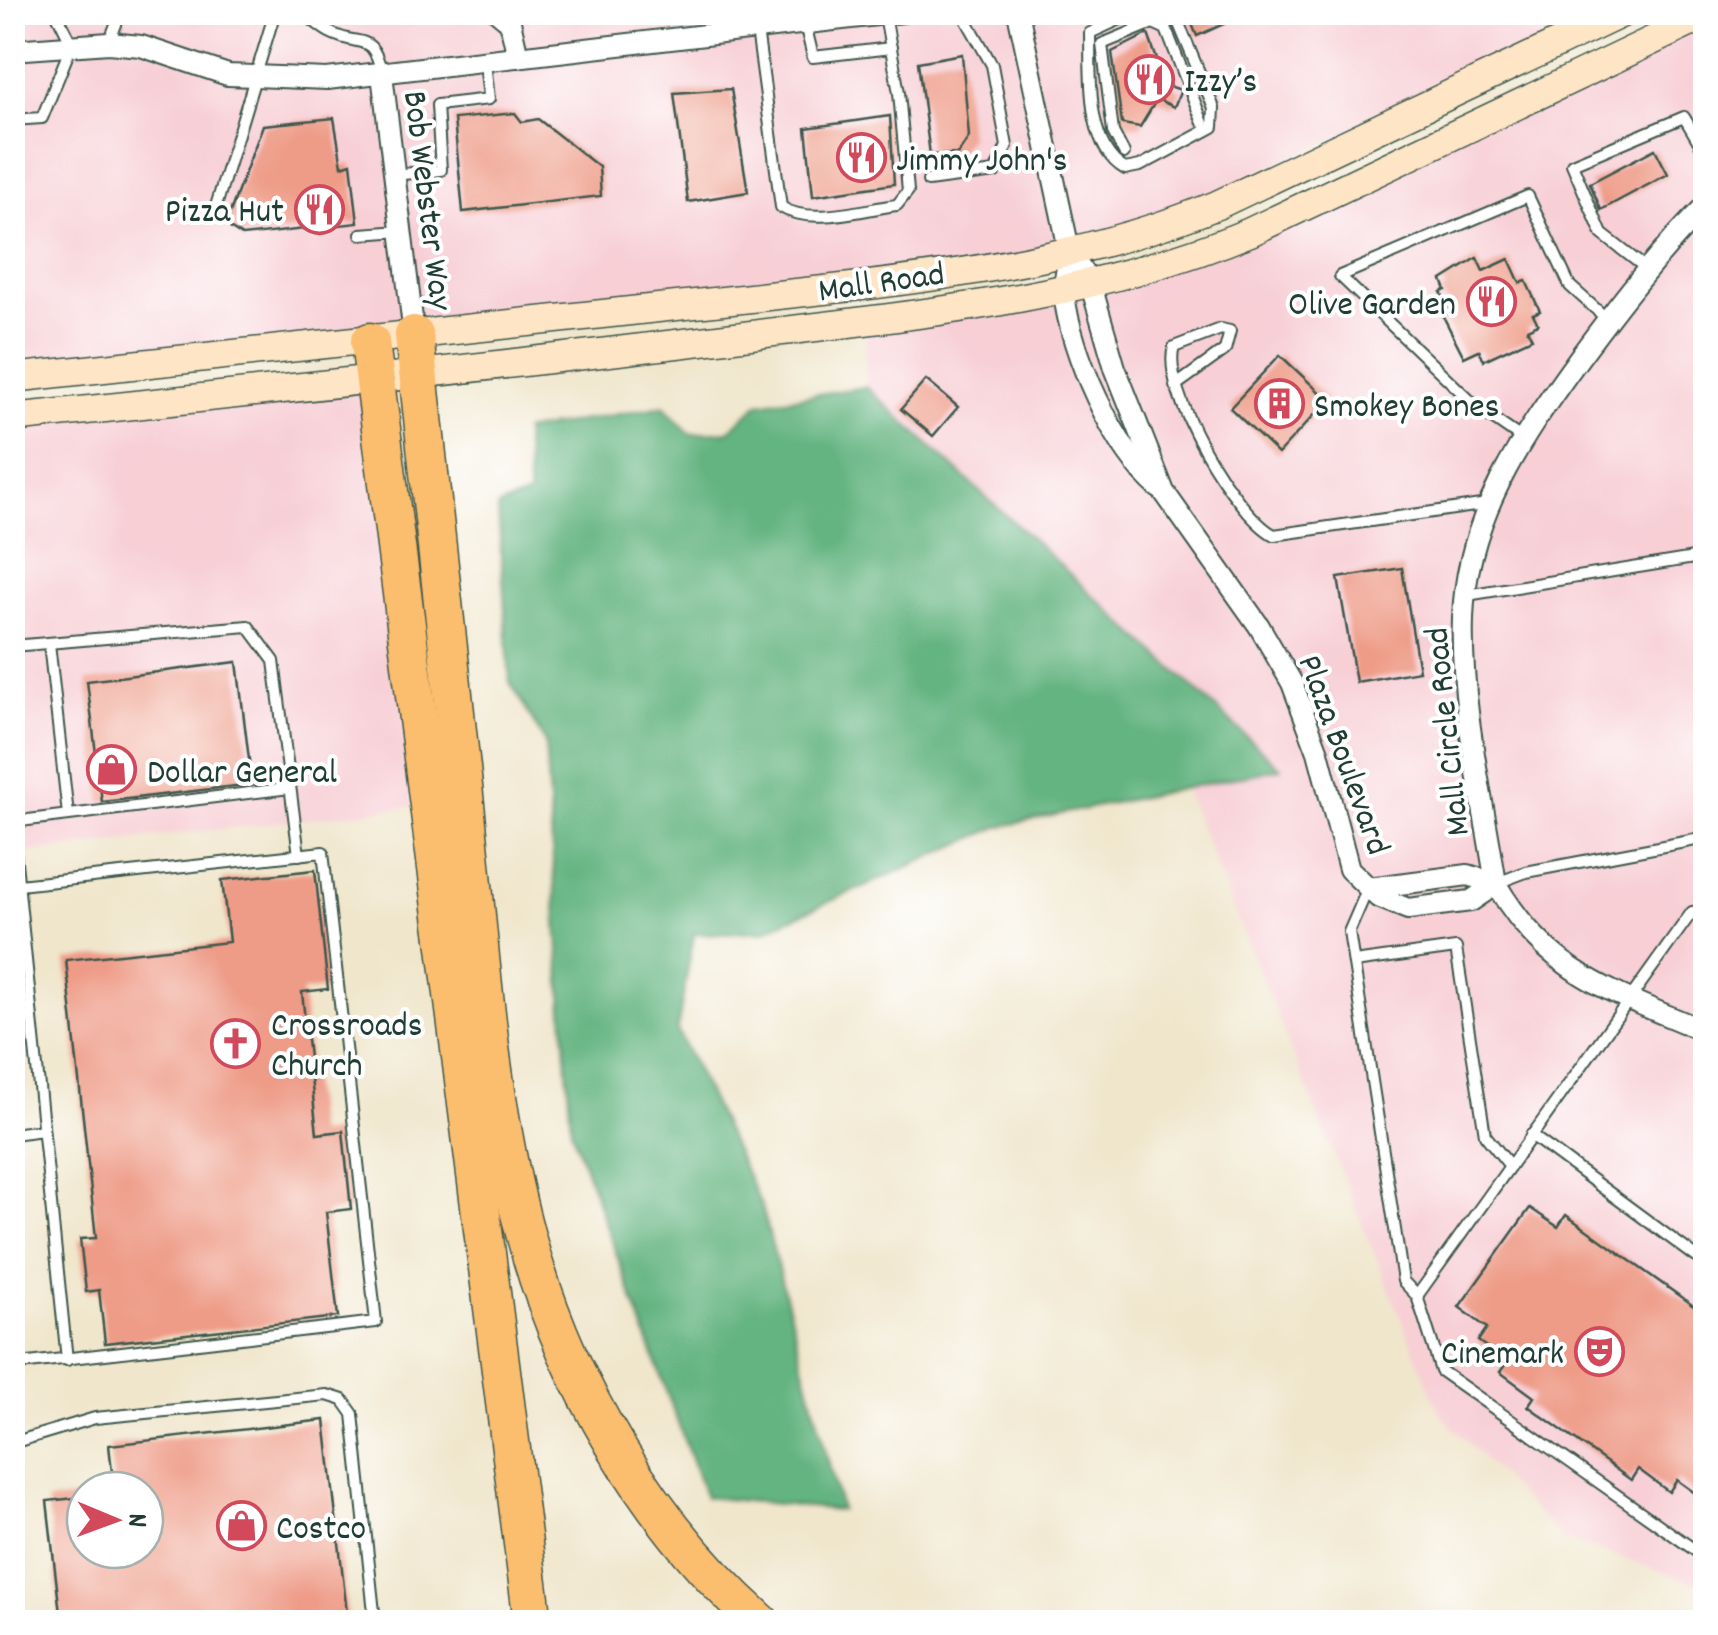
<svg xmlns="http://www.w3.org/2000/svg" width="1718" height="1635" viewBox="0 0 1718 1635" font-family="Dekko,sans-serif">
<rect width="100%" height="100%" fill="#fff"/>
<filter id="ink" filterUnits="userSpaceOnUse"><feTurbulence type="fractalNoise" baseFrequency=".01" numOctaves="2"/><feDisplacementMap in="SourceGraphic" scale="20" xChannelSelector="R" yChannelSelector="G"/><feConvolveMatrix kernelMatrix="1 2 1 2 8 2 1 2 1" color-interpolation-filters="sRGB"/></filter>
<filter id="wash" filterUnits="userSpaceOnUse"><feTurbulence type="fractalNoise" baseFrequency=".0048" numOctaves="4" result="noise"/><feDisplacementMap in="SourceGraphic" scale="40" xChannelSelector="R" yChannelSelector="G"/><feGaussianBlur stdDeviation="2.25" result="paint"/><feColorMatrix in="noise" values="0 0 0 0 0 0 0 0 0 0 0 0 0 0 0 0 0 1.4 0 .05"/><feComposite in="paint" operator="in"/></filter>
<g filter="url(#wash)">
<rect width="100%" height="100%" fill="#f0e6cc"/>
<!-- built -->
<g fill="#f7cfd5">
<polygon points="12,13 1624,13 1070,254 13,378"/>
<polygon points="1705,15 1705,1586 1562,1538 1440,1414 1183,786 1279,769 866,387 866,321 1185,258"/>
<polygon points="374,380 430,804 13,854 12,418"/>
</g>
<!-- forest -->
<polygon fill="#64b480" stroke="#42785a" stroke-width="2.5" points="866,387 1281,768 998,827 763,931 694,934 677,1030 762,1207 841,1510 705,1497 571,1129 545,742 510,682 498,507 529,495 524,431 664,406 690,434 729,431 759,403"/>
<g id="blocks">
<!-- building -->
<g fill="#ee9b87">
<polygon points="1187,12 1250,12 1197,36"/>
<polygon points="1148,34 1166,85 1181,90 1174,107 1157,99 1140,127 1122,124 1112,52"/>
<polygon points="962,54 969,137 958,154 930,155 918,62"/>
<polygon points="731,89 748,192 688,202 674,93"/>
<polygon points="515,113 522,122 538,119 599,167 601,196 463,212 454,119"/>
<polygon points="890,116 894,184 813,196 806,128"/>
<polygon points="334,118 342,166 351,163 358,223 242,236 230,228 229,215 263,125"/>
<polygon points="1655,149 1668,174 1601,210 1590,183"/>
<polygon points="1477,258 1483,271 1509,259 1520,283 1526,281 1540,311 1533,314 1538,324 1527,329 1532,338 1484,360 1479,350 1464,357 1443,316 1451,312 1441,292 1446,290 1442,280"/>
<polygon points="1280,355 1328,400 1278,454 1230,408"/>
<polygon points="926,380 958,407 933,436 901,409"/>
<polygon points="1402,568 1419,671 1356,682 1338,578"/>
<polygon points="237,662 252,784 102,802 87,681"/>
<polygon points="315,870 328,989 302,992 317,1134 343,1131 351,1209 326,1212 338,1317 105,1343 99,1290 86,1292 80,1239 96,1238 66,960 229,942 222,880"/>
<polygon points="1530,1208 1558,1227 1566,1215 1706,1315 1706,1501 1677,1480 1669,1492 1638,1469 1631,1480 1528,1406 1534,1397 1500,1372 1507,1362 1478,1341 1487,1328 1459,1307"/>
<polygon points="325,1420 348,1622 61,1622 47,1501 85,1497 85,1550 145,1550 145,1490 114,1490 109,1445"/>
</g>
</g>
</g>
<g filter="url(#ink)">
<use href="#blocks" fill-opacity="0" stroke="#3e564b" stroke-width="2.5"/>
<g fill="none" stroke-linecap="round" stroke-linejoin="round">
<defs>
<g id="lane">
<path d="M303,12C311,19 320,27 329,32C361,49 371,29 382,73"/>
<path d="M1136,12L1090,33C1091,74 1085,146 1125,169L1140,166L1213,127L1214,108L1174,12"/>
<polyline points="805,24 813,57 891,48"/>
<path d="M757,30L781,207C810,226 863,209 897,205L908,191L899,93L885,15"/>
<polyline points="109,42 121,12"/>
<polyline points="12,120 42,118 72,44 56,12"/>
<polyline points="1124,153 1113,132 1102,44 1153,23 1166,29 1203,123"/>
<polyline points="394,175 441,170 437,105 489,99 485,62"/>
<polyline points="928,181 995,172 1007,146 992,65 962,12"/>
<polyline points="217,203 275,12"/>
<polyline points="361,234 401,231"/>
<polyline points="1647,269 1602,234 1572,164 1684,117 1706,154"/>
<path d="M1175,386L1225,350L1230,331L1221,329L1174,347C1160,390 1235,514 1274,535L1488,504"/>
<polyline points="1521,438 1479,409 1340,276 1528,196 1570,286 1607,319"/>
<polyline points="1467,595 1706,556"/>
<polyline points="49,643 68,815"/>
<polyline points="12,646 248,626 274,661 299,855"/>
<polyline points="12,822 290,788"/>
<polyline points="12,823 67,1360"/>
<polyline points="1497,883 1526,872 1706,838"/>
<polyline points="1368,888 1349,932 1403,1281 1417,1296"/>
<polyline points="1706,910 1692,912 1417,1296 1441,1371 1706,1558"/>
<polyline points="1354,962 1456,948 1485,1135 1510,1166"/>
<polyline points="12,1134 43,1130"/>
<polyline points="1531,1135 1706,1264"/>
<polyline points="12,1365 376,1322 323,852 19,885"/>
<polyline points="12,1443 95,1418 327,1395 343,1400 353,1414 375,1622"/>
</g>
<g id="street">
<polyline points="498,12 510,22 518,57"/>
<path d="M1018,12L1070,254C1068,266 1063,281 1064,293C1070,352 1114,450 1159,488"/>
<polyline points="12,50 109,43 141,46 228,75 327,79 903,12"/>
<polyline points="382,74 414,335"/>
<path d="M1706,205C1659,252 1619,304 1579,358C1522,437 1466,517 1463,618C1460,706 1483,798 1496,884C1549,976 1614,992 1706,1032"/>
<polyline points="1070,254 1090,282 1115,368 1164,492 1259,626 1292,683 1318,752 1349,869 1378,897 1408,909 1471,901 1496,884"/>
<polyline points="1368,888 1468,875 1496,884"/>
</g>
<g id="secondary">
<path d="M12,378L861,286C984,271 1102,252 1217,205L1624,12"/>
<path d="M12,418C251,393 488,367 726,338C903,316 1084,301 1250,232L1706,15"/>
</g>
<g id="highway">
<path d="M414,335C432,497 449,660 467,823C481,959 489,1100 525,1233C563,1378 648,1523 760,1622"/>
<polyline points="370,342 533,1622"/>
</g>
</defs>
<!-- lane casing -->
<use href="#lane" stroke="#3e564b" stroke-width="14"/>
<!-- street casing -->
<use href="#street" stroke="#3e564b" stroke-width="24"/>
<!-- secondary casing -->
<use href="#secondary" stroke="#3e564b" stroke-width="31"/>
<!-- highway casing -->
<use href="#highway" stroke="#3e564b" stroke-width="41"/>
<!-- lane -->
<use href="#lane" stroke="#fff" stroke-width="10"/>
<!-- street -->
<use href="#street" stroke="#fff" stroke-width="20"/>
<!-- secondary -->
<use href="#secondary" stroke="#fde5c5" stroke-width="28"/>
<!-- highway -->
<use href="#highway" stroke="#fbbd6e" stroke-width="38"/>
</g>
</g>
<!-- icons -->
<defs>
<symbol id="restaurant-ring" viewBox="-11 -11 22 22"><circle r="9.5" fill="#fff" stroke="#d1495b" stroke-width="1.5"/><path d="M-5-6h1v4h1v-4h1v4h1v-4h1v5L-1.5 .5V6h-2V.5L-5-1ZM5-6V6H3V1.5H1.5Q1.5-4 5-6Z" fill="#d1495b"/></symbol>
<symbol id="building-ring" viewBox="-11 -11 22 22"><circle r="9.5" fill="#fff" stroke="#d1495b" stroke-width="1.5"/><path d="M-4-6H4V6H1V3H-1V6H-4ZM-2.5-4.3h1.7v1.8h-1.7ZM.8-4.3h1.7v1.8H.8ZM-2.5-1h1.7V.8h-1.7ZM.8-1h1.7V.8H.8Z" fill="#d1495b"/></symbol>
<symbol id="shop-ring" viewBox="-11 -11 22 22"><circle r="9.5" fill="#fff" stroke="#d1495b" stroke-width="1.5"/><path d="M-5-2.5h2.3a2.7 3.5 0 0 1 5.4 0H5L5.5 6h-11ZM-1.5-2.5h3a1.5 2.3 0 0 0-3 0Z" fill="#d1495b"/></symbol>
<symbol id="church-ring" viewBox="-11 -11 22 22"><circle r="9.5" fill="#fff" stroke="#d1495b" stroke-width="1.5"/><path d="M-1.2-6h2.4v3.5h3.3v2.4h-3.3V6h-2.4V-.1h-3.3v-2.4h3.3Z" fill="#d1495b"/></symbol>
<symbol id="theatre-ring" viewBox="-11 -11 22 22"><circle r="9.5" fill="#fff" stroke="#d1495b" stroke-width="1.5"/><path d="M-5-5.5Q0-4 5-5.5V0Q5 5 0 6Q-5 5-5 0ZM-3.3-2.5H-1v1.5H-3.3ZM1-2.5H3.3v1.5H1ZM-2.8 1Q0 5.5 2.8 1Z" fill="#d1495b"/></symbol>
</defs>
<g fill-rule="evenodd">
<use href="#restaurant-ring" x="1122" y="52" width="55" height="55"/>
<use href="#restaurant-ring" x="834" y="130" width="55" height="55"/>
<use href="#restaurant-ring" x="292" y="182" width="55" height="55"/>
<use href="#restaurant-ring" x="1464" y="274" width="55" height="55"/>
<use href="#building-ring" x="1252" y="376" width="55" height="55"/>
<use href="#shop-ring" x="84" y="742" width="55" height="55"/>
<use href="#church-ring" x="208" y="1016" width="55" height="55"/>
<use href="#theatre-ring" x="1572" y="1324" width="55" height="55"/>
<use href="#shop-ring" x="214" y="1498" width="55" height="55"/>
</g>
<g text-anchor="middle" stroke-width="8" stroke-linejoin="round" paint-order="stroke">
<!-- poi labels -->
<g font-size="35" fill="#1f3d34" stroke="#fff" text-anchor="start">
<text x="1184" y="91">Izzy’s</text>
<text x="896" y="170">Jimmy John's</text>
<text x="284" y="221" text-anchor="end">Pizza Hut</text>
<text x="1456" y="314" text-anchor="end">Olive Garden</text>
<text x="1314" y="416">Smokey Bones</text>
<text x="147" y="782">Dollar General</text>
<text x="271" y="1035">Crossroads<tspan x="271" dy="40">Church</tspan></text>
<text x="1564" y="1363" text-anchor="end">Cinemark</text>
<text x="276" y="1538">Costco</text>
</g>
<!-- street labels -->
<g font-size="35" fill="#1f3d34" stroke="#fff">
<text transform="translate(430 200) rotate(83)" y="12">Bob Webster Way</text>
<text transform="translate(881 280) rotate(-8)" y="12">Mall Road</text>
<text transform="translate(1445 732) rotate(-96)" y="12">Mall Circle Road</text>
<text transform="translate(1346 754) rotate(70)" y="12">Plaza Boulevard</text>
</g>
</g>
<!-- margin -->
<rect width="1718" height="1635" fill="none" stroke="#fff" stroke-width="50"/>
<!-- north arrow -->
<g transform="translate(115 1520) rotate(91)"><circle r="48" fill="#ffffff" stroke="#a5b1ae" stroke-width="2.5"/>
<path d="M0-8L18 38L0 25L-18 38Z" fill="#d1495b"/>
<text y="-15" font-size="28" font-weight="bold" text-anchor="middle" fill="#1f3d34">N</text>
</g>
</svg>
